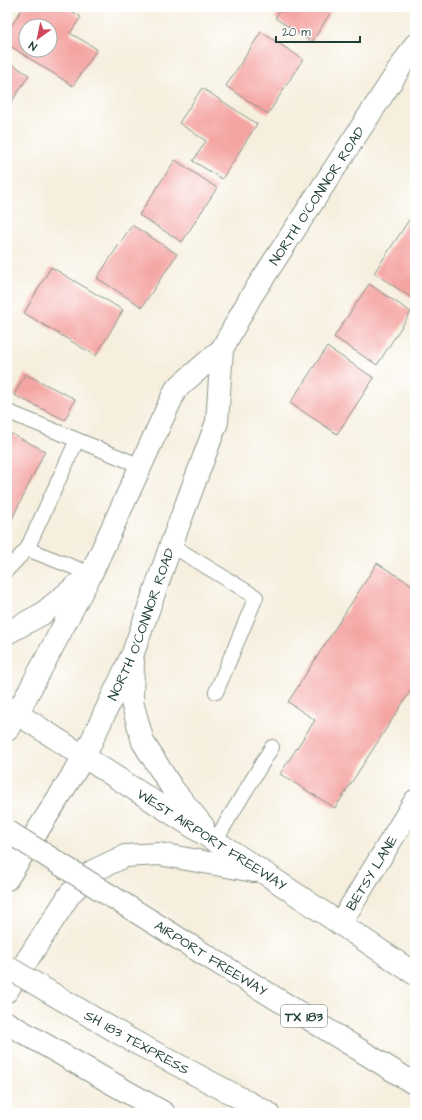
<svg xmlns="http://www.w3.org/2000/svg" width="422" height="1120" viewBox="0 0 422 1120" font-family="'Architects Daughter',sans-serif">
<rect width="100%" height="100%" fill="#fff"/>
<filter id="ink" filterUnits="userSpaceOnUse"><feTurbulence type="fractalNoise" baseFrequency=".025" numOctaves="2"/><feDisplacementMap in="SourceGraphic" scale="8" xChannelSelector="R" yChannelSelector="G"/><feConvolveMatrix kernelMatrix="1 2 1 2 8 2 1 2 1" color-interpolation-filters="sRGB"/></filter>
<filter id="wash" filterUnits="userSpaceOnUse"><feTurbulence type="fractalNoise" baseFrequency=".012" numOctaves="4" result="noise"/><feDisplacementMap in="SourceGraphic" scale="16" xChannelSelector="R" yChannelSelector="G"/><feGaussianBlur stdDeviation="0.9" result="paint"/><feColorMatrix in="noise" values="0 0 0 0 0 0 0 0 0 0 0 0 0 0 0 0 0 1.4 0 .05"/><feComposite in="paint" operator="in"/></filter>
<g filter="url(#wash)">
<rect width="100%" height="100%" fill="#f6efde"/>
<g id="blocks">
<!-- building -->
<g fill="#f4a4a2" fill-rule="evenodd">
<path d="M23,7H65L81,17L70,33L97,49L73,86L7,44V33ZM26,26H50V50H26Z"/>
<polygon points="282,7 334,7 312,42 275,18"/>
<polygon points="261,32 303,59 268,114 226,86"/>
<polygon points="7,61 29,75 7,109"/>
<polygon points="202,88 257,124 222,179 193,161 206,141 179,123"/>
<polygon points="175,160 217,188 182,242 139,215"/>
<polygon points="411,217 415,219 415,300 374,273"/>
<polygon points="132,225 177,254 142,307 97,278"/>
<polygon points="51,267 123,310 96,356 24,313"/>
<polygon points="369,284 411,312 377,365 334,337"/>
<polygon points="327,347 374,378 337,434 290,403"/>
<polygon points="25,374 75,399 65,420 14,395"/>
<polygon points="8,432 45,451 7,529 7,434"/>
<polygon points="377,563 415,587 415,684 335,808 280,774 315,720 288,702"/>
</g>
</g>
</g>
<g filter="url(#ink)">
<use href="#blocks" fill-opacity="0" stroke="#8a9689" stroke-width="1"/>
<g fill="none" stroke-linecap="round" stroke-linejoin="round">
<defs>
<g id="service">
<polyline points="7,414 11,413 141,466"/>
<polyline points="171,545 256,597 216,692"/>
<polyline points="27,549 91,574"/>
<polyline points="7,570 27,549 77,440"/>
<polyline points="215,841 272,747"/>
</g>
<g id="minor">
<path id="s1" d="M340,924L415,801"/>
</g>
<g id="secondary">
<polyline points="7,633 42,614 82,581"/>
<polyline points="133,661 132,702 143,742 172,788 203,826"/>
<path id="s2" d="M7,707L263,872L415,974"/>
<path id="s3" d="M7,730L17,714L91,574L176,389L222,349L250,298L415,45"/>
<path id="s4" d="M7,879L84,757L133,653L171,545L217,422L222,349"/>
<polyline points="7,991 70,894 93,871 125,856 159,854 254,871"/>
</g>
<g id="motorway">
<polyline points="194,948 415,1084"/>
<polyline points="7,1023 164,1113"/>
<polyline points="131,1040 268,1113"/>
</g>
</defs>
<!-- service casing -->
<use href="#service" stroke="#8a9689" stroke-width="16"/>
<!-- minor casing -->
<use href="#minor" stroke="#8a9689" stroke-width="24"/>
<!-- secondary casing -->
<use href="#secondary" stroke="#8a9689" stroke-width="24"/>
<!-- motorway casing -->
<use href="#motorway" stroke="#8a9689" stroke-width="24"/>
<!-- service -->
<use href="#service" stroke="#fff" stroke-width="14"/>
<!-- minor -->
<use href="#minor" stroke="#fff" stroke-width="22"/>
<!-- secondary -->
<use href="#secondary" stroke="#fff" stroke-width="22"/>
<!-- motorway -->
<use href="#motorway" stroke="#fff" stroke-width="22"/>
<defs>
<g id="motorway-bridge">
<polyline points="7,831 194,948"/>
<polyline points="7,967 131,1040"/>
</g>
</defs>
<!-- motorway-bridge casing -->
<use href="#motorway-bridge" stroke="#8a9689" stroke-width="24" stroke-linecap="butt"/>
<!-- motorway-bridge -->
<use href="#motorway-bridge" stroke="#fff" stroke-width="22"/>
</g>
</g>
<g text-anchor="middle" stroke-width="3" stroke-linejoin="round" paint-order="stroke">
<!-- shield labels -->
<rect fill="#fff" stroke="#627771" stroke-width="1" x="281" y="1005" width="46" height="22" rx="3"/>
<g font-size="13" font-weight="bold" fill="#1f3d34">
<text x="304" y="1021">TX 183</text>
</g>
<!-- street labels -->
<g font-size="14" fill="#1f3d34" stroke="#fff">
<text dy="5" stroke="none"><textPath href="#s3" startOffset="622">NORTH O'CONNOR ROAD</textPath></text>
<text dy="5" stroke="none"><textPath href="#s4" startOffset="289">NORTH O'CONNOR ROAD</textPath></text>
<text dy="5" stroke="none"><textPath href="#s2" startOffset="244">WEST AIRPORT FREEWAY</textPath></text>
<text dy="5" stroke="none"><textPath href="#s1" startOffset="60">BETSY LANE</textPath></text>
<text transform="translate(211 958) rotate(32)" y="5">AIRPORT FREEWAY</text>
<text transform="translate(137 1042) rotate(29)" y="5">SH 183 TEXPRESS</text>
</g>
</g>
<!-- margin -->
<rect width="422" height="1120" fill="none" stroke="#fff" stroke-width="24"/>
<!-- north arrow -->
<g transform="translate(38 38) rotate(213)"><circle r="19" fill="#ffffff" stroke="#a5b1ae"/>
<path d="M0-3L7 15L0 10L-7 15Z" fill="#d1495b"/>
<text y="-6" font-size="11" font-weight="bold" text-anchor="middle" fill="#1f3d34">N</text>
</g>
<!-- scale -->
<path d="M276 36v6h84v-6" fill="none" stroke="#1f3d34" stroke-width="2"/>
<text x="282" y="36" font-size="12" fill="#1f3d34" stroke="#ffffff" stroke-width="3" paint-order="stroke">20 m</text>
</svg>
